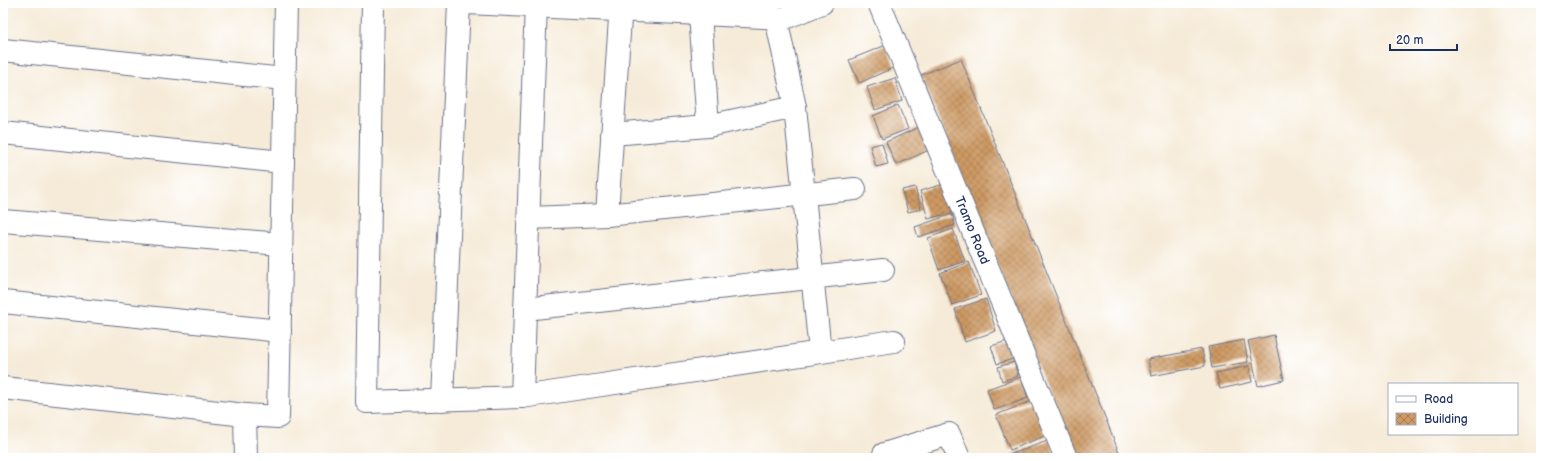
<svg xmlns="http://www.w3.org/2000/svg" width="1544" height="461" viewBox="0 0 1544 461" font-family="'Balsamiq Sans',sans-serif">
<defs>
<pattern id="building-cross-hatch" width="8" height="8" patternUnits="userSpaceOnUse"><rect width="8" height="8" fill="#ce9a64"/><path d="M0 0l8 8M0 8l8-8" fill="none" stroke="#a67e56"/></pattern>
</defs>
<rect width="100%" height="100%" fill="#fff"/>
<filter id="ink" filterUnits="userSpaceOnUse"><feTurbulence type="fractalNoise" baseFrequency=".025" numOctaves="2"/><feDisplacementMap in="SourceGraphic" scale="8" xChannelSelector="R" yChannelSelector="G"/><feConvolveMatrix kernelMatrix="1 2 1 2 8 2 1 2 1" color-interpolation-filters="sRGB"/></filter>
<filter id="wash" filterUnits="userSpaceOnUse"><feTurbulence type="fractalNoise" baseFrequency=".012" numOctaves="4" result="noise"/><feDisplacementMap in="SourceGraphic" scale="16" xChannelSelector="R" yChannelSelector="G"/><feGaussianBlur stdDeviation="0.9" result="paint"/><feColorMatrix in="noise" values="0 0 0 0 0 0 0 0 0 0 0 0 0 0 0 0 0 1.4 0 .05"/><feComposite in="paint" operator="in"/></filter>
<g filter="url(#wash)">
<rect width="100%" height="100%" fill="#f6ebd8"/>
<g id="blocks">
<!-- building -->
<g fill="url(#building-cross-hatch)">
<polygon points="886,45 895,67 859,83 849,60"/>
<polygon points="961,59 1107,422 1121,458 1075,458 921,75"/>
<polygon points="895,78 902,101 875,110 867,87"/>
<polygon points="898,105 908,129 882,139 873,116"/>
<polygon points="919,127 929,150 896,165 886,142"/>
<polygon points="882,143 888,164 876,167 870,146"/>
<polygon points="944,184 952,212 928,219 920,191"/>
<polygon points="915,187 921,209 908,212 902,190"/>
<polygon points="952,214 955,225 918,237 915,227"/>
<polygon points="953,229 965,261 939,270 928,238"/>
<polygon points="969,262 981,295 952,305 940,273"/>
<polygon points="986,299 996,331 965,342 955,309"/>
<polygon points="1274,335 1284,380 1258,386 1248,341"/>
<polygon points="1244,340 1248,362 1212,368 1208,347"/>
<polygon points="1007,341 1013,359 997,364 991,346"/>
<polygon points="1202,349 1205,366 1151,376 1148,359"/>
<polygon points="1014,362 1018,376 1002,381 998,367"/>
<polygon points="1249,366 1252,382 1220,389 1216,373"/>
<polygon points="1021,377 1028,398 994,410 987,389"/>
<polygon points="1034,400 1047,435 1010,450 996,415"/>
<polygon points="1050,440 1056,458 1014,458 1012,454"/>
</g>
</g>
</g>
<g filter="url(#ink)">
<use href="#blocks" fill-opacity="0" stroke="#687189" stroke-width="1"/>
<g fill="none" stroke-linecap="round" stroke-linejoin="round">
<defs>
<g id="street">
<polyline points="373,3 367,402 522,397 894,341"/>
<polyline points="466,3 785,18 822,3"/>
<polyline points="621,3 607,215 855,189"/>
<polyline points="701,3 700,14 708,126 795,107 776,18"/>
<polyline points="3,50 284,79"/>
<polyline points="795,107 820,352"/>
<polyline points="3,133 283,162"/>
<polyline points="612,134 708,126"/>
<polyline points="529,218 607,215"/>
<polyline points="3,221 281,244"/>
<polyline points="3,302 280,331"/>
<polyline points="525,309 883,270"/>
<polyline points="3,388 245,415"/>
<polyline points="522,397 536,3"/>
<polyline points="442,400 459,3"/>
<polyline points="246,458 245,415 278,417 286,3"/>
<polyline points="885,458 884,454 949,434 959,458"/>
</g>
<polyline id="secondary" points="879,3 1066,458"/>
</defs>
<!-- street casing -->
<use href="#street" stroke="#687189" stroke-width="24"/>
<!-- secondary casing -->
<use href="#secondary" stroke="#687189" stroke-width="24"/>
<!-- street -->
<use href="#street" stroke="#fff" stroke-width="22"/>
<!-- secondary -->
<use href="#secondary" stroke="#fff" stroke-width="22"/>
</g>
</g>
<g text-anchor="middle" stroke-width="4" stroke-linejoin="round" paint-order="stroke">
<!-- street labels -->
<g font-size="13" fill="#1b2f5e" stroke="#fff">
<text transform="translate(973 230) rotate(68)" y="5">Tramo Road</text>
</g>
</g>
<!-- margin -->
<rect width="1544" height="461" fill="none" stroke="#fff" stroke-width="16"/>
<!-- legend -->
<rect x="1388" y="383" width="130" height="52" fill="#ffffff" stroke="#a4acbf"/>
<rect x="1396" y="396" width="20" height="6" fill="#ffffff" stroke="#a4acbf"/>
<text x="1424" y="403" font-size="12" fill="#1b2f5e">Road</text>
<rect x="1396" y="413" width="20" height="12" fill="url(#building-cross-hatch)" stroke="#a4acbf"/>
<text x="1424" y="423" font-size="12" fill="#1b2f5e">Building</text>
<!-- scale -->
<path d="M1390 44v6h67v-6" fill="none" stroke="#1b2f5e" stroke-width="2"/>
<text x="1396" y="44" font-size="12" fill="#1b2f5e" stroke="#ffffff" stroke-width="3" paint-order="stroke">20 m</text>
</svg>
